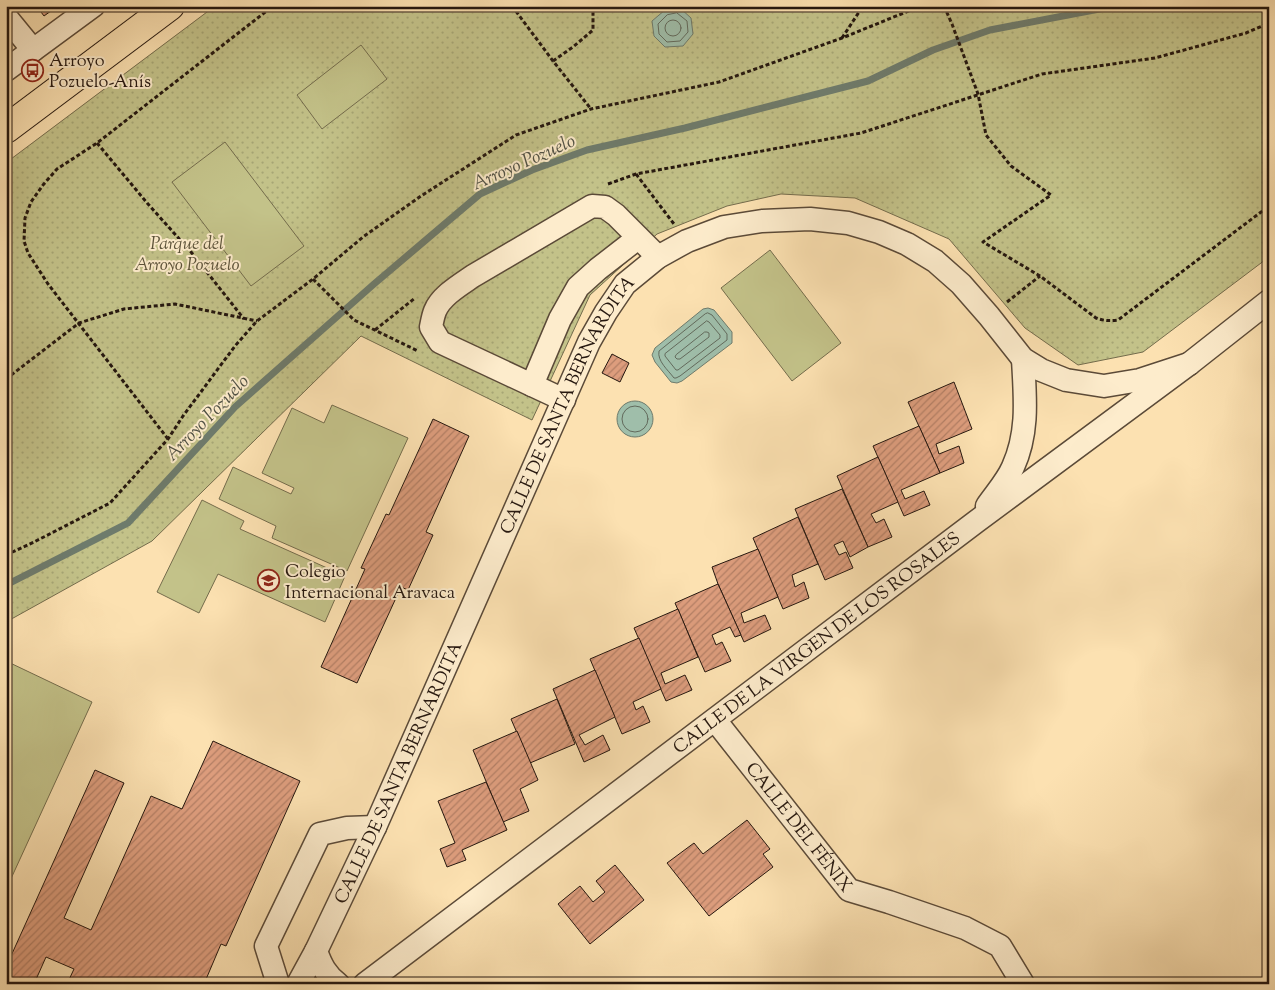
<svg xmlns="http://www.w3.org/2000/svg" width="1275" height="990" viewBox="0 0 1275 990" font-family="'Sorts Mill Goudy',serif">
<defs>
<pattern id="park-dots" width="8" height="8" patternUnits="userSpaceOnUse" patternTransform="scale(1.25)"><rect width="8" height="8" fill="#c3c289"/><path d="M2 2h.1M6 6h.1" fill="none" stroke="#a7a675" stroke-width="1.8" stroke-linecap="round"/></pattern>
<pattern id="building-hatch" width="6" height="6" patternUnits="userSpaceOnUse" patternTransform="scale(1.25)"><rect width="6" height="6" fill="#dd9d7d"/><path d="M-1 1l2-2M0 6l6-6M5 7l2-2" fill="none" stroke="#b37f65"/></pattern>
</defs>
<rect width="100%" height="100%" fill="#fce1b1"/>
<filter id="stains"><feTurbulence type="fractalNoise" baseFrequency=".004" numOctaves="4"/><feColorMatrix values="0 0 0 0 .2 0 0 0 0 .09 0 0 0 0 .02 0 0 0 .5 -.17"/></filter>
<radialGradient id="worn" r=".72"><stop offset=".6" stop-color="#630" stop-opacity="0"/><stop offset="1" stop-color="#630" stop-opacity=".3"/></radialGradient>
<!-- park -->
<polygon fill="url(#park-dots)" stroke="#746c4c" points="215,6 1269,6 1269,257 1143,352 1078,365 1025,328 949,239 855,198 781,194 727,206 657,234 590,295 532,420 361,336 152,541 6,622 6,211 10,191 7,162"/>
<!-- pitch -->
<g fill="#c3c289" stroke="#746c4c">
<polygon points="361,45 387,79 322,129 297,95"/>
<polygon points="225,142 304,246 251,286 172,182"/>
<polygon points="770,250 841,343 792,381 721,288"/>
<polygon points="332,405 408,438 347,571 272,538 276,526 219,499 233,467 291,494 294,488 262,473 292,408 324,423"/>
<polygon points="202,500 244,521 240,529 345,576 325,622 218,574 199,613 157,592"/>
<polygon points="6,661 92,702 9,883 6,881"/>
</g>
<!-- water -->
<g fill="#9fbeaa" stroke="#6e7b6c">
<polygon points="680,8 691,18 693,34 683,46 665,47 654,36 652,21 665,10"/>
<polygon points="708,308 714,310 732,332 732,343 682,381 677,383 671,382 655,362 652,355 655,348 703,309"/>
<circle cx="635" cy="419" r="18"/>
</g>
<g fill="none" stroke-linecap="round" stroke-linejoin="round">
<!-- shore -->
<g stroke="#626a5c" stroke-width="1">
<polygon points="677,13 687,21 688,32 680,41 667,42 659,34 658,24 667,15"/>
<circle cx="673" cy="28" r="8"/>
<path d="M708,313L712,315L727,334V340L680,376L676,378H674C668,370 657,361 659,351L705,314Z"/>
<polygon points="707,321 709,322 720,335 720,338 678,370 676,370 665,356 665,354"/>
<polygon points="705,332 707,332 709,333 709,337 680,359 677,359 675,357 676,355"/>
<circle cx="635" cy="419" r="13"/>
</g>
<!-- stream -->
<polyline stroke="#6e7b6c" stroke-width="7" points="6,585 128,523 235,407 374,284 480,194 532,170 587,150 685,128 868,81 933,50 990,30 1115,6"/>
</g>
<!-- building -->
<g fill="url(#building-hatch)" stroke="#25170f">
<polygon points="39,6 58,6 44,16 38,8"/>
<polygon points="612,354 629,363 620,382 602,373"/>
<polygon points="954,382 972,429 936,444 939,454 959,446 964,463 940,473 908,402"/>
<polygon points="433,419 469,436 426,532 433,535 408,590 401,587 357,683 321,667 365,569 361,568 386,514 389,515"/>
<polygon points="919,426 940,473 901,490 905,499 924,491 930,505 904,516 873,446"/>
<polygon points="878,457 898,502 871,514 876,523 884,519 892,537 868,547 837,476"/>
<polygon points="842,489 868,547 850,557 843,541 834,545 839,555 846,552 853,568 825,580 795,509"/>
<polygon points="798,517 818,564 792,575 795,587 804,582 809,598 783,609 753,538"/>
<polygon points="758,549 778,597 741,613 744,623 765,615 771,629 744,642 718,584 712,567"/>
<polygon points="718,584 741,635 735,637 730,627 712,635 716,645 722,642 731,661 705,672 675,603"/>
<polygon points="678,609 698,657 661,673 665,684 685,675 692,690 666,701 634,628"/>
<polygon points="639,638 661,689 633,702 636,710 643,706 650,722 622,734 590,659"/>
<polygon points="595,670 615,717 579,735 585,745 603,735 610,750 584,762 553,689"/>
<polygon points="557,699 575,744 530,763 511,719"/>
<polygon points="517,731 538,780 520,789 529,811 503,822 473,750"/>
<polygon points="213,741 300,781 226,946 221,944 204,984 67,984 74,969 46,957 34,984 6,984 6,967 95,770 124,783 64,918 91,930 151,796 182,809"/>
<polygon points="486,782 507,830 462,850 466,860 447,867 440,849 455,843 438,801"/>
<polygon points="747,820 770,849 763,854 773,867 709,916 667,863 694,843 703,854"/>
<polygon points="615,865 644,900 590,944 558,904 580,886 593,902 605,892 596,881"/>
</g>
<g fill="none" stroke-linecap="round" stroke-linejoin="round">
<defs>
<g id="minor">
<polyline points="6,17 33,50"/>
<polyline points="6,70 93,6"/>
<polyline points="532,385 560,319 578,287 598,269 638,238"/>
<path d="M564,400L440,342L431,327C432,322 433,316 435,311C441,296 460,285 473,276L592,206L605,207L616,215L658,257"/>
<path d="M987,506C996,493 1007,481 1013,467C1029,432 1025,397 1023,359"/>
<path id="s1" d="M715,720L849,890L889,902L965,928L1000,946L1023,984"/>
<path d="M316,951C321,965 326,975 338,984"/>
<polyline points="278,984 266,946 320,834 347,828 375,827"/>
<path id="s2" d="M298,984L316,951L375,827L589,342L606,312L625,284L658,257L687,241L724,227L762,221L810,219L848,223L879,232L907,244L935,261L961,284L989,316L1023,359L1041,370L1066,380L1104,386L1140,380L1189,364"/>
<path id="s3" d="M365,984L977,521L1189,364L1269,301"/>
</g>
<polyline id="major" points="6,129 170,6"/>
</defs>
<!-- minor casing -->
<use href="#minor" stroke="#5b4a38" stroke-width="25"/>
<!-- major casing -->
<use href="#major" stroke="#25170f" stroke-width="30"/>
<!-- path -->
<g stroke="#25170f" stroke-width="3" stroke-dasharray="4 2.5" stroke-linecap="butt">
<polyline points="512,6 553,61 591,109"/>
<path d="M944,6L952,24L978,94L986,135L1011,166L1051,195L983,242L1040,276L1096,318C1104,321 1110,321 1118,320L1269,206"/>
<polyline points="842,38 863,6"/>
<polyline points="553,61 573,47 593,30 593,6"/>
<polyline points="97,143 148,204 191,252 244,319"/>
<polyline points="636,174 674,224"/>
<polyline points="608,184 636,174 861,133 1042,74 1155,58 1246,33 1269,23"/>
<polyline points="313,279 354,320 418,351"/>
<polyline points="1007,302 1040,276"/>
<polyline points="375,330 415,298"/>
<polyline points="6,379 79,323 124,309 175,304 257,321"/>
<polyline points="168,439 48,284 28,253 24,241 25,218 31,202 43,185 57,169 97,143 273,6"/>
<polyline points="6,555 34,542 110,503 168,439 183,416 235,346 257,321 313,279 363,237 421,196 516,135 591,109 719,82 842,38 921,6"/>
</g>
<!-- minor -->
<use href="#minor" stroke="#fdeccc" stroke-width="22"/>
<!-- major -->
<use href="#major" stroke="#fce1b1" stroke-width="28"/>
</g>
<!-- icons -->
<defs>
<symbol id="bus-ring" viewBox="-11 -11 22 22"><circle r="9.5" fill="#fdeccc" stroke="#8f2418" stroke-width="1.5"/><path d="M-5-6H5V4H4V6H2V4H-2V6H-4V4H-5ZM-3.5-4V0h7V-4ZM-3.5 1.2v1.5H-2V1.2ZM2 1.2v1.5H3.5V1.2Z" fill="#8f2418"/></symbol>
<symbol id="school-ring" viewBox="-11 -11 22 22"><circle r="9.5" fill="#fdeccc" stroke="#8f2418" stroke-width="1.5"/><path d="M0-5L7-2L0 1L-7-2ZM-4 1L0 2.5L4 1V4Q0 6-4 4Z" fill="#8f2418"/></symbol>
</defs>
<g fill-rule="evenodd">
<use href="#bus-ring" x="20" y="58" width="25" height="25"/>
<use href="#school-ring" x="256" y="568" width="25" height="25"/>
</g>
<g text-anchor="middle" stroke-width="4" stroke-linejoin="round" paint-order="stroke">
<!-- poi labels -->
<g font-size="18" fill="#25170f" stroke="#fdeccc" text-anchor="start">
<text x="49" y="66">Arroyo<tspan x="49" dy="21">Pozuelo-Anís</tspan></text>
<text x="285" y="577">Colegio<tspan x="285" dy="21">Internacional Aravaca</tspan></text>
</g>
<!-- park labels -->
<g font-size="18" font-style="italic" fill="#5c533a" stroke="#fdeccc">
<text x="187" y="249">Parque del<tspan x="187" dy="21">Arroyo Pozuelo</tspan></text>
</g>
<!-- street labels -->
<g font-size="18" fill="#25170f" stroke="#fdeccc">
<text dy="6" stroke="none"><textPath href="#s2" startOffset="639">CALLE DE SANTA BERNARDITA</textPath></text>
<text dy="6" stroke="none"><textPath href="#s3" startOffset="566">CALLE DE LA VIRGEN DE LOS ROSALES</textPath></text>
<text dy="6" stroke="none"><textPath href="#s2" startOffset="234">CALLE DE SANTA BERNARDITA</textPath></text>
<text dy="6" stroke="none"><textPath href="#s1" startOffset="136">CALLE DEL FÉNIX</textPath></text>
</g>
<!-- water labels -->
<g font-size="19" font-style="italic" fill="#505145" stroke="#fdeccc">
<text transform="translate(523 161) rotate(-24)" y="7">Arroyo Pozuelo</text>
<text transform="translate(206 417) rotate(-46)" y="7">Arroyo Pozuelo</text>
</g>
</g>
<!-- margin -->
<rect width="1275" height="990" fill="none" stroke="#fce1b1" stroke-width="25"/>
<rect x="8" y="8" width="1260" height="975" fill="none" stroke="#25170f" stroke-width="2.5"/>
<rect x="12" y="12" width="1250" height="965" fill="none" stroke="#25170f"/>
<rect width="100%" height="100%" filter="url(#stains)"/>
<rect width="100%" height="100%" fill="url(#worn)"/>
</svg>
